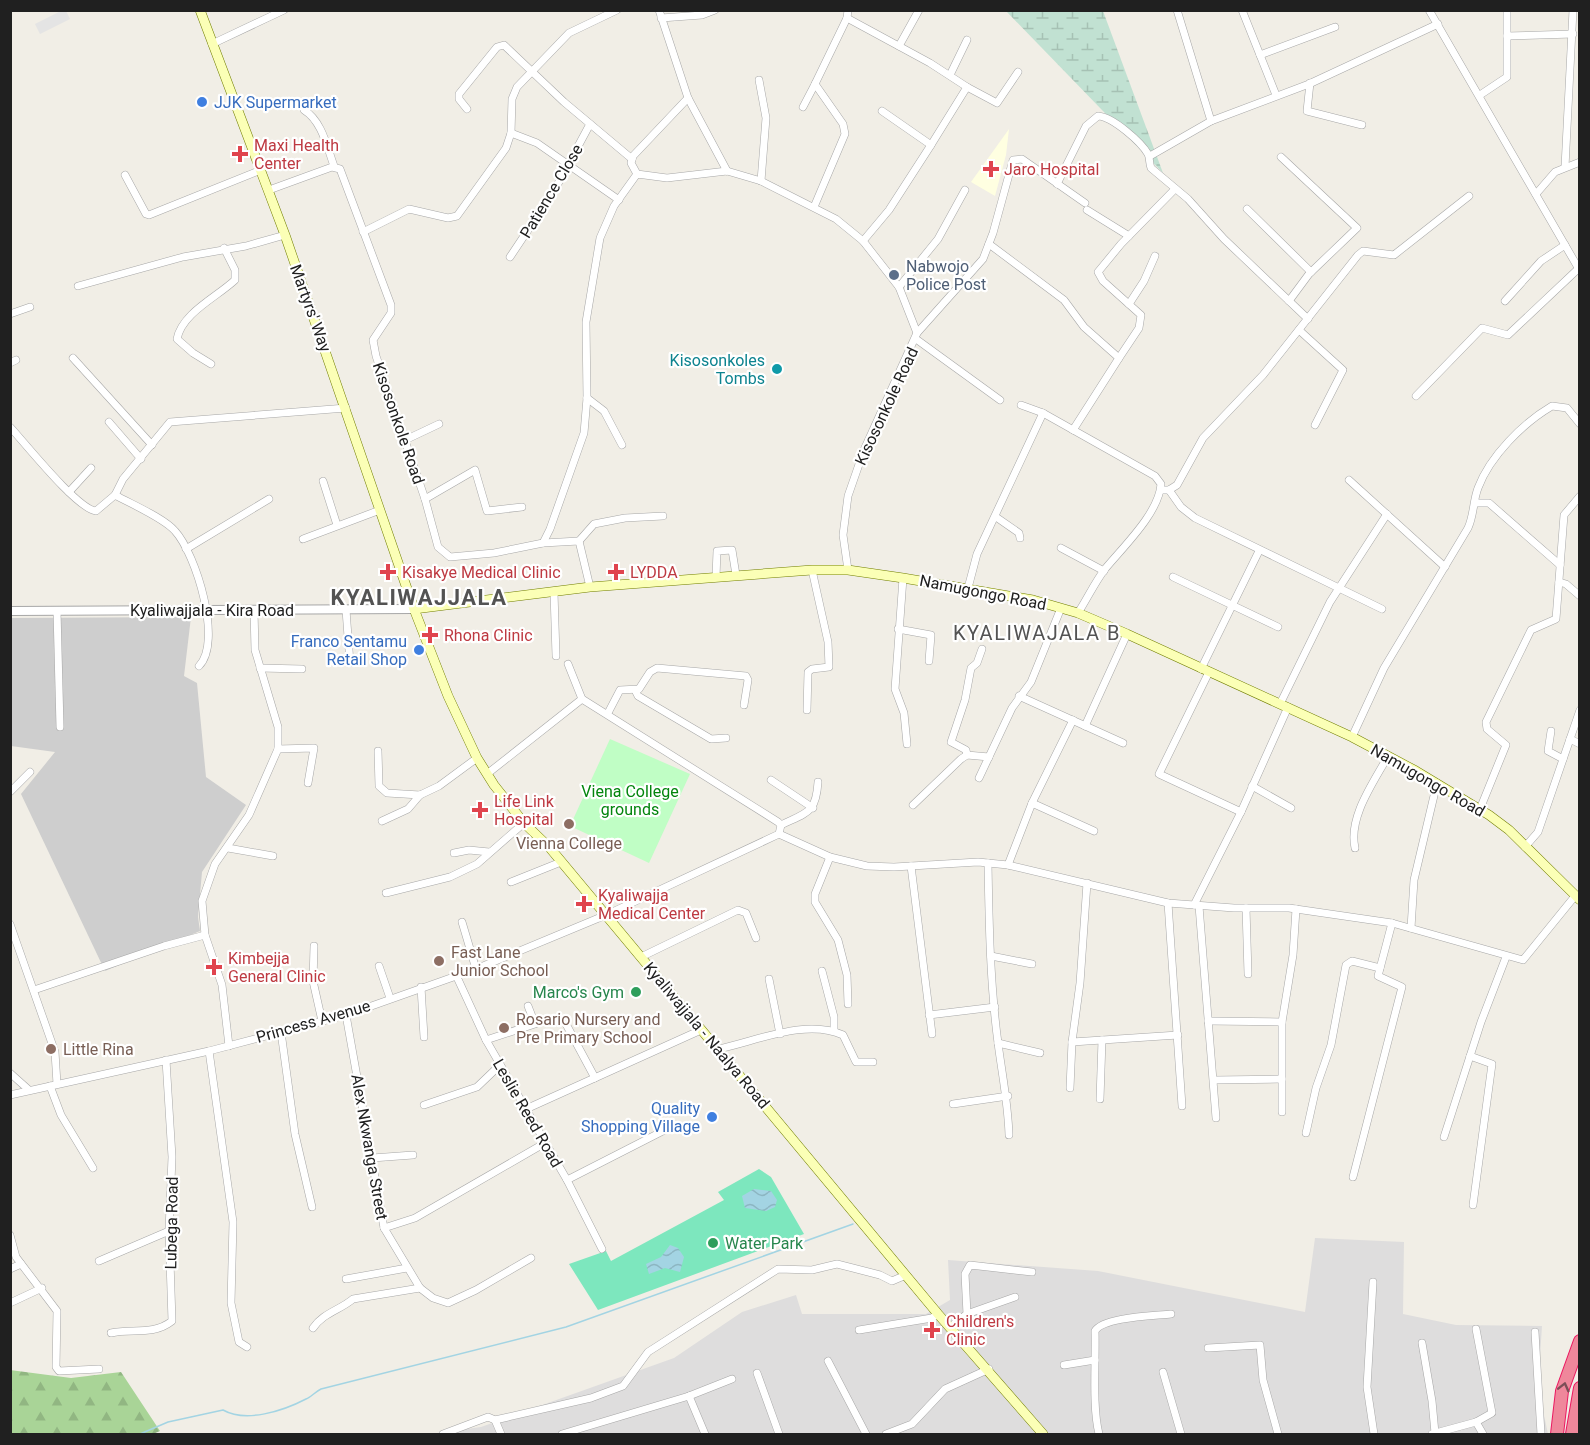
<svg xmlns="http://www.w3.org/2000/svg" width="1590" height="1445" viewBox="0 0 1590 1445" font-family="Roboto,sans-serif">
<defs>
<pattern id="forest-firs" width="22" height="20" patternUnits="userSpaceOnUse" patternTransform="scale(1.5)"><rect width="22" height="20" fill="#a9d497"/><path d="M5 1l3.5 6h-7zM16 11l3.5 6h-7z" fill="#91b682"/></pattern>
<pattern id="wetland-marsh" width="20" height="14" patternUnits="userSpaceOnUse" patternTransform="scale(1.5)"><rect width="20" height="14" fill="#c1e1d2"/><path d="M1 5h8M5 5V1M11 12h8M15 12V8" fill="none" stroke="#a6c1b4"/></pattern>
<pattern id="water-waves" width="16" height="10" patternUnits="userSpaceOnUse" patternTransform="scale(1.5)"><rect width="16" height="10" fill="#a3d4e3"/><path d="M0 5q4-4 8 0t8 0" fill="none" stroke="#8cb6c2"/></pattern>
</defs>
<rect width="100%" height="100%" fill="#f1eee6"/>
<!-- residential -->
<polygon fill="#dedddd" points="1315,1238 1404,1242 1403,1314 1456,1325 1542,1326 1538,1387 1548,1434 430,1434 481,1427 674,1358 742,1312 796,1295 802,1314 926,1314 950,1300 948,1260 1098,1271 1305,1312"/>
<!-- education -->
<polygon fill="#ffffe1" points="1009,129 1006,155 995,196 971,182"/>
<!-- religious -->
<polygon fill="#cecece" points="191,617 184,676 197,683 206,777 246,805 202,872 198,917 200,931 105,971 21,794 55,752 11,746 11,618"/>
<!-- forest -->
<polygon fill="url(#forest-firs)" points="10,1370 71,1378 121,1372 160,1431 153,1434 11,1434"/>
<!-- wetland -->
<polygon fill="url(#wetland-marsh)" points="1006,11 1103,11 1163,173"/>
<!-- park -->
<polygon fill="#c0fec5" points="610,739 690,774 649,863 570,826"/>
<!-- pitch -->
<polygon fill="#7de7be" points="759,1169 771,1177 804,1234 598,1310 569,1264 606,1251 611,1261 724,1200 718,1192"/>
<!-- parking -->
<polygon fill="#e4e4e4" points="63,10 66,11 70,19 40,34 35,24"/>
<!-- water -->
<g fill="url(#water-waves)">
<polygon points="754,1189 771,1191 777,1200 775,1207 766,1211 745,1208 742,1196"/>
<polygon points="670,1245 678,1248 684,1257 680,1272 665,1268 649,1274 646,1264 661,1257"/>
</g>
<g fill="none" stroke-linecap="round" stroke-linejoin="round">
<!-- stream -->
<path stroke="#a3d4e3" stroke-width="1.5" d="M140,1434L168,1422L223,1410C246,1423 283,1411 306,1399C311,1397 315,1392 321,1389L566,1327L853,1224"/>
<defs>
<g id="minor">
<polyline points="659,10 688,98 727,171"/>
<polyline points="1177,10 1211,121"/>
<polyline points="1242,10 1276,95"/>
<polyline points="1429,10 1580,271"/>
<polyline points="661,18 702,15 715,10"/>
<polyline points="847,18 930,63 967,87 931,145"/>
<polyline points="1507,36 1573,34"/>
<polyline points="212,44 284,10"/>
<polyline points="899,46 919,10"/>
<polyline points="1260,55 1335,27"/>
<polyline points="950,75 967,40"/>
<polyline points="759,80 766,118 761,181"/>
<polyline points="1310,83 1307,111 1362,125"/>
<polyline points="967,87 997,103 1018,72"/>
<polyline points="1480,95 1507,77 1507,10"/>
<path d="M303,105L304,110C322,121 327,147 334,166"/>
<polyline points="803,107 815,84"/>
<polyline points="467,109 459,99 459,94 497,47 504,45 564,102 632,159"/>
<polyline points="511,133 537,143 619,200"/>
<polyline points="1150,156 1211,121 1309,84 1438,24"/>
<polyline points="1281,157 1357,228 1309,274 1289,301"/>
<polyline points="1565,167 1573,10"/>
<polyline points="637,174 631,163 633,156 688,98"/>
<polyline points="125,175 146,214 149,215 261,170"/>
<path d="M1057,184L1086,126L1098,116C1113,117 1141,142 1148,154C1150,158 1149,163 1151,168L1188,199L1224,239L1308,319"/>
<polyline points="269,190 332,167 340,169 391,305 391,313 373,340 376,356 425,499 438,547 450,557 494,553 543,543 550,529 584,433 587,398 586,322 600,238 614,206 637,174 667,178 727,171 761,181 836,219 863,241 899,287 917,333 864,450 848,496 843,535 848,570"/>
<polyline points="1536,194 1555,172 1580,162"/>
<polyline points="814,207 845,134 843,124 815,84 847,18 848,10"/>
<polyline points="1247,209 1311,272"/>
<polyline points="1087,210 1129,236"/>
<polyline points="363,232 409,209 448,218 457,216 506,148 511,133 512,99 517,87 569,33 617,10"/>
<polyline points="863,241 889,210 931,145 882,111"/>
<polyline points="989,244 1064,300 1084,327 1119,358 1073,430"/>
<polyline points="510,257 554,191 590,124"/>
<polyline points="78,286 183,257 246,246 285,235"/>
<polyline points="899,287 938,239 965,190"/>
<polyline points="1505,301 1541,261 1565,245"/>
<polyline points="1129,304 1144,281 1155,256"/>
<polyline points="10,314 30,307"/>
<polyline points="1299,330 1343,370 1315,425"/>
<polyline points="917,333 983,259 993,233 1013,160 1022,159 1085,203"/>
<polyline points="916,339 1000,400"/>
<polyline points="73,358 152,445"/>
<polyline points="1119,358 1139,328 1141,315 1103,281 1098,272 1121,244 1174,190"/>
<polyline points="10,363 16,360"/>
<path d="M211,364L193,353L177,339C182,313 217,297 235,280V270L224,248"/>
<polyline points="1416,396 1482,328 1508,335 1578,269"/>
<polyline points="587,398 604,411 622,445"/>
<path d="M1021,405L1043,413L1155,476L1161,484C1159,513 1123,547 1105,569C1095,582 1087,599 1078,613"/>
<polyline points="109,422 141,459"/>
<path d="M10,427C25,443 77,509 96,511L115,495C131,504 164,518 175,531C196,554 223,642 199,666"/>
<polyline points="403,441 439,424"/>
<polyline points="1349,480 1445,567"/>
<polyline points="323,481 337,525"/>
<polyline points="1161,490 1169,490 1177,485 1203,438 1263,375 1358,255 1363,251 1394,255 1469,196"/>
<polyline points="1169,490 1181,507 1195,518 1382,609"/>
<polyline points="69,492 91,468"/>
<polyline points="115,495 123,479 170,422 346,408"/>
<polyline points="425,499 475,470 487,511 522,507"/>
<polyline points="1476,503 1489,503 1560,565"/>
<polyline points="996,517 1019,533 1020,538"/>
<polyline points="303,539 380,510"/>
<polyline points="579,541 594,524 625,518 663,516"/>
<polyline points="543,543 579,541 590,587"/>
<polyline points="1061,548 1104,571"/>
<polyline points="186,549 269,499"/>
<polyline points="716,577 717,551 732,550 736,575"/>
<polyline points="1173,577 1278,627"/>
<polyline points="903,578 895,689 904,713 907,744"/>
<polyline points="1559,582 1566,584 1580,596"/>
<polyline points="968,588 977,554 1043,413"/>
<polyline points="554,592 556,656"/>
<polyline points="346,610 350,663"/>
<polyline points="57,611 60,727"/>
<polyline points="898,629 931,635 929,661"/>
<polyline points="568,664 582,699 778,822 781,825 779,834"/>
<polyline points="260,668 302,669"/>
<polyline points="1201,669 1259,551"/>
<polyline points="1209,672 1159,774 1241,812"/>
<polyline points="635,690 638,696 711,739 726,738"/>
<polyline points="1019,696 1123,743"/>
<polyline points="1280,704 1330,602 1387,514"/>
<polyline points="807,710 808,672 812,669 829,667 828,642 812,570"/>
<polyline points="608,713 620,690 639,689 650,672 657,668 746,676 748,680 744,705"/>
<polyline points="1085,726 1127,634"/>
<polyline points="1551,731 1548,751 1563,759"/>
<path d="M1352,737L1384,668L1468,528C1474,515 1473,501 1478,488C1490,456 1523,423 1552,406L1567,408L1580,424"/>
<polyline points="1570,739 1580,744"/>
<polyline points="278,749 314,748 308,783"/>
<polyline points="378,751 379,786 387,793 420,795 439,786 477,758"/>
<polyline points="967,755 966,750 951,742 965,700 971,668 977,663 982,649"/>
<polyline points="487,774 582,699"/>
<polyline points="979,778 1012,708 1031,682 1061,608"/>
<polyline points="771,780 813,808"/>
<polyline points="1252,786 1291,808"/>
<polyline points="10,792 30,772"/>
<polyline points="1032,803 1094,831"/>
<polyline points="913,805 961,759 967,755 989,757"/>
<polyline points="1480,809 1506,745 1487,729 1486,722 1531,630 1556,619 1564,515 1580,496"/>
<polyline points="382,821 408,809 420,795"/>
<path d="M781,825C808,812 816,813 818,782"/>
<polyline points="1525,847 1538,832 1580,710"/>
<polyline points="228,848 273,856"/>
<path d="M1355,848C1348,817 1374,782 1388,756"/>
<polyline points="454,853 469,850 489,852"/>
<polyline points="830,857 815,894 815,902 838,940 847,975 848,1004"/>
<path d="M988,863C989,923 990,983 998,1043C1002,1074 1008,1103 1009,1135"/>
<polyline points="1008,865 1032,803 1073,720"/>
<polyline points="911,866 932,1034"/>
<polyline points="511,882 561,862"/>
<polyline points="1087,883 1080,983 1072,1042 1178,1035"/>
<polyline points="386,893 450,877 477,864 524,823"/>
<polyline points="1168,903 1182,1106"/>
<polyline points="1194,905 1241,812 1288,707"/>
<polyline points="1199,906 1216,1118"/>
<polyline points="1246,908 1248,974"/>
<polyline points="462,922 476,969"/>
<polyline points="10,924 55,1052 57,1084"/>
<polyline points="1411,928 1414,880 1437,783"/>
<polyline points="314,946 313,981 322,1021"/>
<polyline points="991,956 1032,964"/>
<polyline points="641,957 738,910 746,913 756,938"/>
<polyline points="379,966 390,998"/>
<polyline points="822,971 834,1017 834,1031"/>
<polyline points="456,975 486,1040 567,1180 602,1249"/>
<polyline points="769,979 780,1034"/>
<polyline points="421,987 424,1037"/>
<polyline points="34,990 164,946 205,935"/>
<polyline points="346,1015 384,1228 420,1288 433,1298 448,1303 476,1290 531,1258"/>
<polyline points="929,1015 995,1007"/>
<polyline points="1208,1021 1282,1022"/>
<polyline points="566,1024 595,1078"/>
<polyline points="281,1032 295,1134 312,1207"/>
<polyline points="486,1040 535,1024 528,1006"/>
<polyline points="998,1043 1040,1053"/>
<polyline points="229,1046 222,985 205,935 202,901 215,864 249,815 278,749 278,727 255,650 254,610"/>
<path d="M718,1049C757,1041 806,1018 843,1035L856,1062H873"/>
<polyline points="209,1051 233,1222 231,1303 239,1342 247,1347"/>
<polyline points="1470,1056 1492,1064 1473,1205"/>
<polyline points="10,1073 29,1090"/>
<polyline points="1215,1080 1282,1079"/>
<polyline points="50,1086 61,1115 93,1168"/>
<polyline points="1070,1088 1072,1042"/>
<polyline points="10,1095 209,1051 346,1015 476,969 606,915 779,834 830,857 867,866 894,867 978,862 1008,865 1168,903 1234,908 1289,908 1392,923 1523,960 1575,896"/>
<polyline points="1100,1099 1102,1040"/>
<polyline points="953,1104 1008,1096"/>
<polyline points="424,1105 477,1087 500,1065"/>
<polyline points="526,1109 701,1030"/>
<polyline points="1282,1112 1282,1022 1293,955 1296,909"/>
<polyline points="1306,1133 1316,1088 1331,1045 1346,965 1352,961 1380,968"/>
<polyline points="1444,1137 1481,1022 1506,957"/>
<polyline points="372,1158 413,1155"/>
<polyline points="1353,1177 1402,987 1378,976 1392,923"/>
<polyline points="567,1180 663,1131"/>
<polyline points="384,1228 415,1218 545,1143"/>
<polyline points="10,1235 16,1257 57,1311 56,1367 59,1371 99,1369"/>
<polyline points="99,1261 169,1231"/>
<polyline points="10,1269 21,1264"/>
<polyline points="346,1279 407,1268"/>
<polyline points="1373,1282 1367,1387 1374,1434"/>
<polyline points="10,1303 42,1288"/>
<polyline points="967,1314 1015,1297"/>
<polyline points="950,1327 967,1314 965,1274 970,1265 1032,1272"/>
<path d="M313,1328C323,1313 340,1310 353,1299L420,1288"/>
<polyline points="859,1330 932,1318 938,1314"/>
<polyline points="1535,1332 1541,1434"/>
<path d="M111,1333C131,1328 153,1336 172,1321L169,1231L172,1157L166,1060"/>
<polyline points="1422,1343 1432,1401 1435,1433"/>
<polyline points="1208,1348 1260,1345 1263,1380 1278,1434"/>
<polyline points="828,1361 866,1434"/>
<polyline points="1064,1365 1095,1360"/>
<polyline points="1163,1372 1181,1434"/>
<polyline points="757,1373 779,1434"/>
<polyline points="689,1396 705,1434"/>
<polyline points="495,1420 591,1398 623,1386 648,1352 778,1269 812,1270 837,1264 880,1275 892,1281 906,1275"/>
<polyline points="1476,1422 1483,1434"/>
<polyline points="443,1434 488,1417 495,1420 501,1434"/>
<polyline points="562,1434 689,1396 732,1379"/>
<polyline points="886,1434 912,1424 945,1389 989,1369"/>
<path d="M1099,1434C1092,1406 1096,1362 1095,1331C1103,1317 1154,1316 1171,1314"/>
<polyline points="1432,1434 1476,1422 1492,1413 1476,1329"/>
</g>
<polyline id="tertiary" points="10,611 414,609"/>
<g id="secondary">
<polyline points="200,10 285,235 414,609 448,696 477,758 494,785 524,823 550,848 938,1314 1043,1434"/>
<polyline points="414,609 590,587 812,570 848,570 903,578 1033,600 1078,613 1127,634 1352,737 1416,771 1489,815 1509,830 1580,900"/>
</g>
<g id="motorway">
<polyline points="1557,1434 1562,1391 1580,1341"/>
<polyline points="1572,1434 1580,1388"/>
</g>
</defs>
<!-- minor casing -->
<use href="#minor" stroke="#a7a7a7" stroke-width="8"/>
<!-- tertiary casing -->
<use href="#tertiary" stroke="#a7a7a7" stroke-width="10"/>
<!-- secondary casing -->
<use href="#secondary" stroke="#717e00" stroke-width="10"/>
<!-- motorway casing -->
<use href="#motorway" stroke="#eb1760" stroke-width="14"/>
<!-- minor -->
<use href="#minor" stroke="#fff" stroke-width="7"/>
<!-- tertiary -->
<use href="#tertiary" stroke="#fff" stroke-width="8"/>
<!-- secondary -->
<use href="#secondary" stroke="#fbffb6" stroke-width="9"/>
<!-- motorway -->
<use href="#motorway" stroke="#ef879b" stroke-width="12"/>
</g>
<!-- one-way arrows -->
<defs><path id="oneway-chevron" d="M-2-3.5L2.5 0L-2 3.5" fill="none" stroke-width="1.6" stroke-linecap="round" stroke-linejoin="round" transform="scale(1.5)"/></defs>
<use stroke="#7d4e57" href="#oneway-chevron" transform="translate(1564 1387) rotate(-76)"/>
<!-- markers -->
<g fill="#3f7fe0" stroke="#fff" stroke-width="2">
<circle cx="202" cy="102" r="6"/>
<circle cx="419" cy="650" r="6"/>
<circle cx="712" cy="1117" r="6"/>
</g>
<g fill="#e0444e" stroke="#fff" stroke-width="2">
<path d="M237 145h6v6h6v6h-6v6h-6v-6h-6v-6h6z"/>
<path d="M988 160h6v6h6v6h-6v6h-6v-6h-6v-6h6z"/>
<path d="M385 563h6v6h6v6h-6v6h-6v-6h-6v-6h6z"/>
<path d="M613 563h6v6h6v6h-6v6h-6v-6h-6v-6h6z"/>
<path d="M427 626h6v6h6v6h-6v6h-6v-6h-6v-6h6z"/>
<path d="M477 801h6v6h6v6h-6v6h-6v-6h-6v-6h6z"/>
<path d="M581 895h6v6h6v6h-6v6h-6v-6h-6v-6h6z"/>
<path d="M211 958h6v6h6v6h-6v6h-6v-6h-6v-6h6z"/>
<path d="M929 1321h6v6h6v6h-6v6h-6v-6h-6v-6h6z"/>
</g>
<circle fill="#5c6f8a" stroke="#fff" stroke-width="2" cx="894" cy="275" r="6"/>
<circle fill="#0f9aa8" stroke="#fff" stroke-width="2" cx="777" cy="369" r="6"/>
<g fill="#8d6e63" stroke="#fff" stroke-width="2">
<circle cx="569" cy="824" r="6"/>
<circle cx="439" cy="961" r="6"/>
<circle cx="504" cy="1028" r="6"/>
<circle cx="51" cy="1049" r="6"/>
</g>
<g fill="#2e9e5b" stroke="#fff" stroke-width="2">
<circle cx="636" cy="992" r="6"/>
<circle cx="713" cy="1243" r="6"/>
</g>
<g text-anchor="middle" stroke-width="4.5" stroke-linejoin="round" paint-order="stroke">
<!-- shop labels -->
<g font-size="16" fill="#366cbe" stroke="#fff" text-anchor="end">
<text x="214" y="108" text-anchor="start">JJK Supermarket</text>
<text x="407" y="647">Franco Sentamu<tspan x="407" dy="18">Retail Shop</tspan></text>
<text x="700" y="1114">Quality<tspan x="700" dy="18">Shopping Village</tspan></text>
</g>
<!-- health labels -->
<g font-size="16" fill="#be3a42" stroke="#fff" text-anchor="start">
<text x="254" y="151">Maxi Health<tspan x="254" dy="18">Center</tspan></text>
<text x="1004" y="175">Jaro Hospital</text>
<text x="402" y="578">Kisakye Medical Clinic</text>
<text x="630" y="578">LYDDA</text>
<text x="444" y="641">Rhona Clinic</text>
<text x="494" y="807">Life Link<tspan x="494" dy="18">Hospital</tspan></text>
<text x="598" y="901">Kyaliwajja<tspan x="598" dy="18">Medical Center</tspan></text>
<text x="228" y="964">Kimbejja<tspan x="228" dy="18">General Clinic</tspan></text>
<text x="946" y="1327">Children's<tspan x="946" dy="18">Clinic</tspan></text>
</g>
<!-- street labels -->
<g font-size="16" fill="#202020" stroke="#fff">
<text transform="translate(551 191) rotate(-59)" y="6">Patience Close</text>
<text transform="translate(311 308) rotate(70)" y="6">Martyrs' Way</text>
<text transform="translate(886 406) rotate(-65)" y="6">Kisosonkole Road</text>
<text transform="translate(399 423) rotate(71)" y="6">Kisosonkole Road</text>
<text transform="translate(983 592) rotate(11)" y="6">Namugongo Road</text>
<text x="212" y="616">Kyaliwajjala - Kira Road</text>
<text transform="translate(1428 780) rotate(30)" y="6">Namugongo Road</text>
<text transform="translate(313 1021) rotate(-16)" y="6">Princess Avenue</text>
<text transform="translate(707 1035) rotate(50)" y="6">Kyaliwajjala - Naalya Road</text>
<text transform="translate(528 1113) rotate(60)" y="6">Leslie Reed Road</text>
<text transform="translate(370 1147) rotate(80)" y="6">Alex Nkwanga Street</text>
<text transform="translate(171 1223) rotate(-89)" y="6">Lubega Road</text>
</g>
<!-- service labels -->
<g font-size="16" fill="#4e5e75" stroke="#fff" text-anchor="start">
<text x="906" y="272">Nabwojo<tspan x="906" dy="18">Police Post</tspan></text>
</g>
<!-- culture labels -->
<g font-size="16" fill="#0d838f" stroke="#fff" text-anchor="end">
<text x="765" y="366">Kisosonkoles<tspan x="765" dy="18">Tombs</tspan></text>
</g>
<!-- park labels -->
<g font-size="16" fill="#03850d" stroke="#fff">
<text x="630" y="797">Viena College<tspan x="630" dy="18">grounds</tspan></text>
</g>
<!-- education labels -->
<g font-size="16" fill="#785e54" stroke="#fff" text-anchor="start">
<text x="569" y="849" text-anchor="middle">Vienna College</text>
<text x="451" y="958">Fast Lane<tspan x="451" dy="18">Junior School</tspan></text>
<text x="516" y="1025">Rosario Nursery and<tspan x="516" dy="18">Pre Primary School</tspan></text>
<text x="63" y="1055">Little Rina</text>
</g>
<!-- leisure labels -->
<g font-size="16" fill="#27864d" stroke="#fff" text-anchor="end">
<text x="624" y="998">Marco's Gym</text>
<text x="725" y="1249" text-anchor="start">Water Park</text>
</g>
<!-- quarter labels -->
<g font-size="20" letter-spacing="1.5" fill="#535353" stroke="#fff">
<text x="1037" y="640">KYALIWAJALA B</text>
</g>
<!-- district labels -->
<g font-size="22" font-weight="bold" letter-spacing="1.5" fill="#535353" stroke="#fff">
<text x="419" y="605">KYALIWAJJALA</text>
</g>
</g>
<!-- border -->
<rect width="1590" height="1445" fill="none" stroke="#202020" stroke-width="24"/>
</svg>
